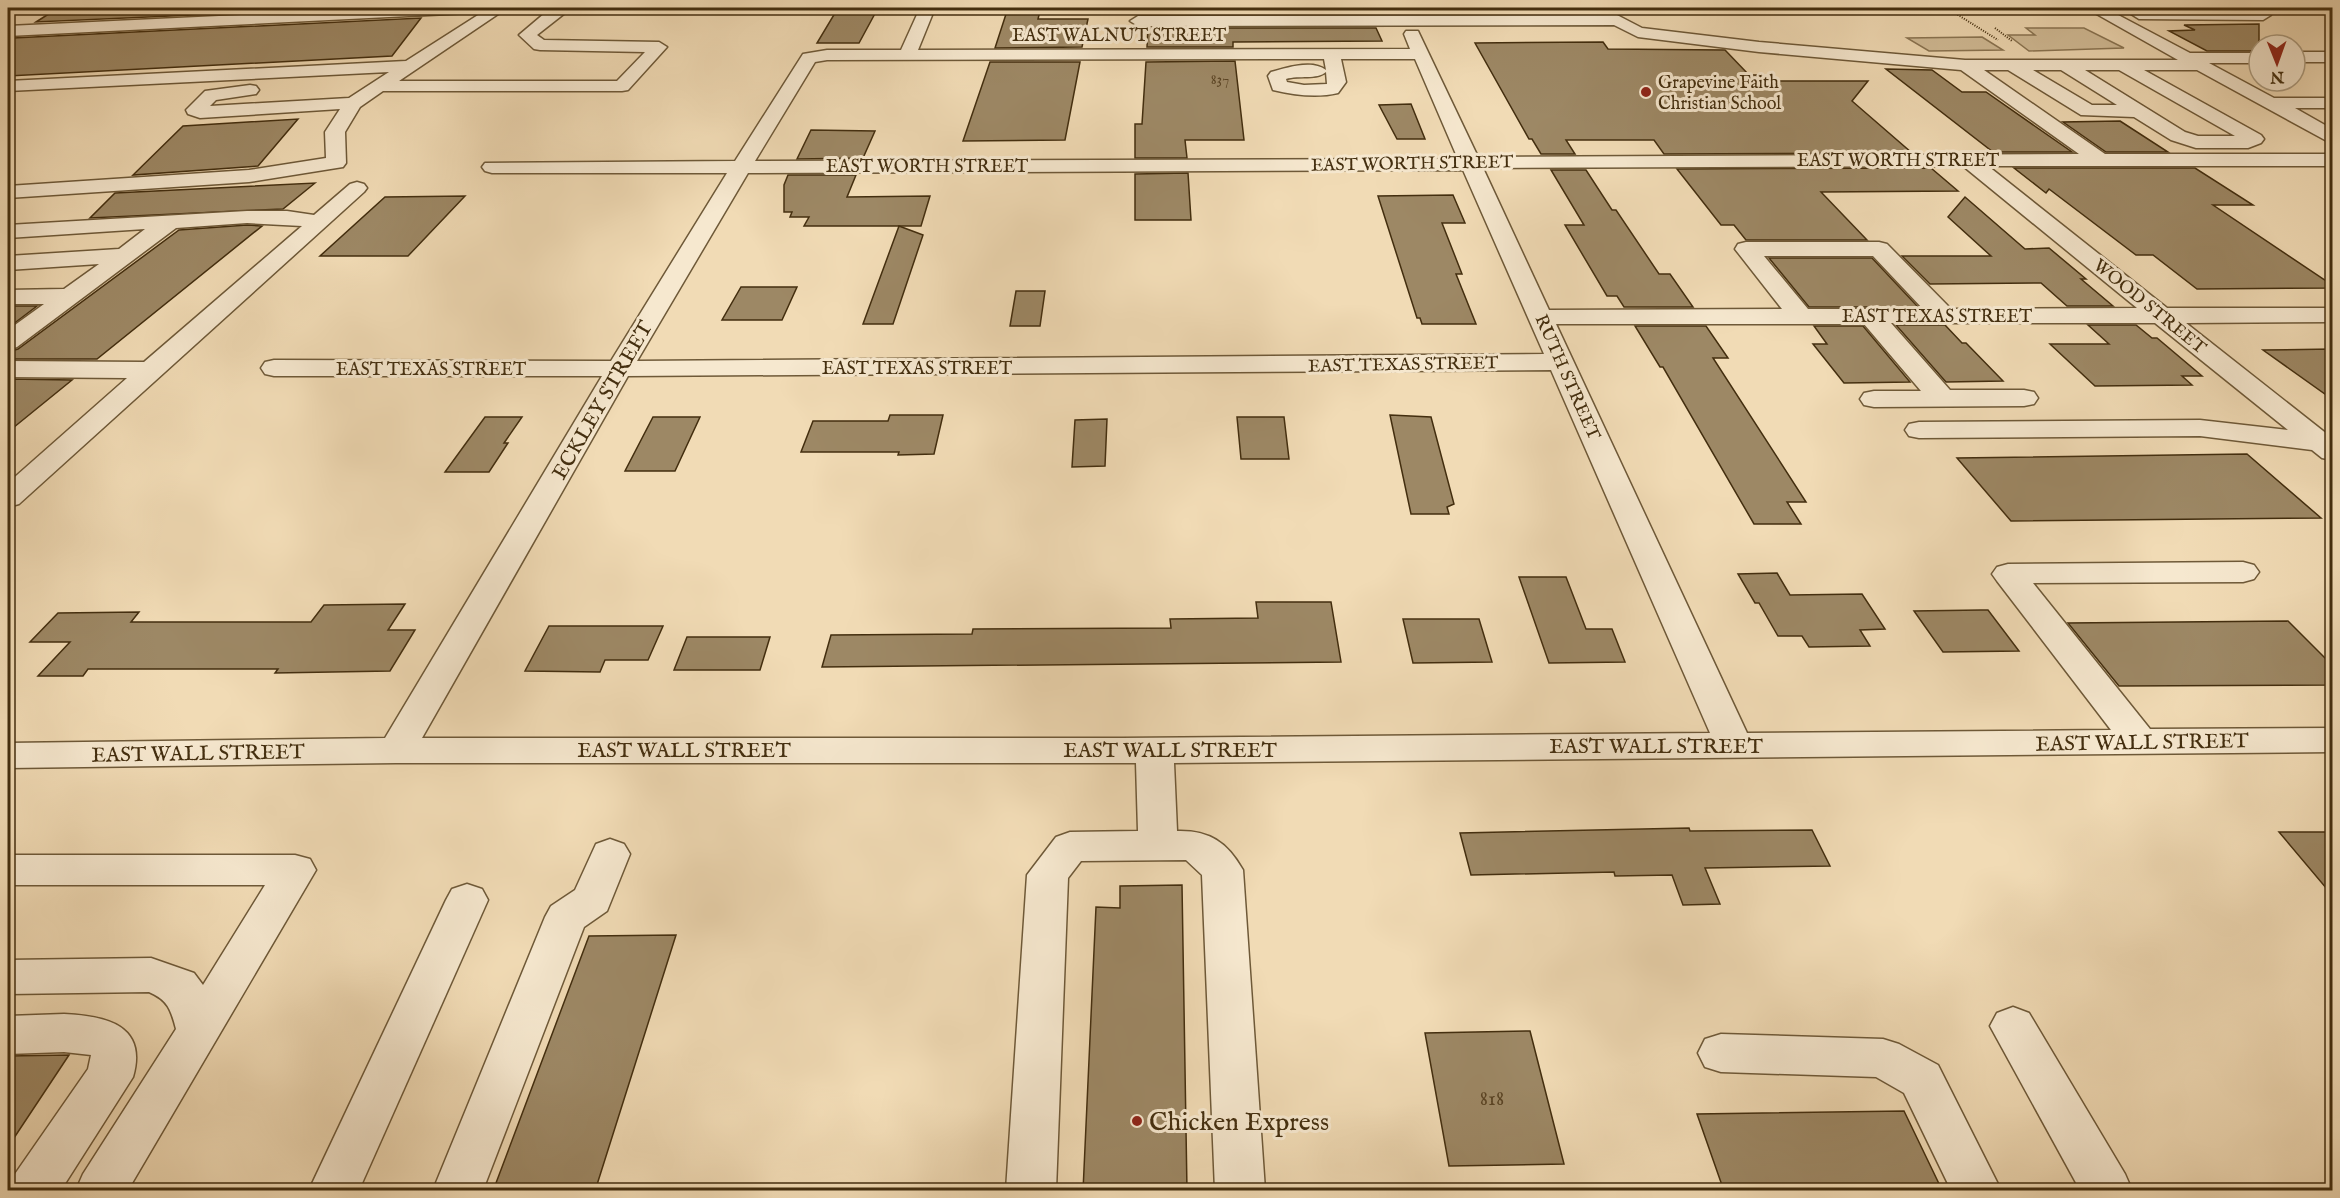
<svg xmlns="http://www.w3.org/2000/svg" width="2340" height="1198" viewBox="0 0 2340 1198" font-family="'IM FELL English',serif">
<rect width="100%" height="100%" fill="#f1dbb5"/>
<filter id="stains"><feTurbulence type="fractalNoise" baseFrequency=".00333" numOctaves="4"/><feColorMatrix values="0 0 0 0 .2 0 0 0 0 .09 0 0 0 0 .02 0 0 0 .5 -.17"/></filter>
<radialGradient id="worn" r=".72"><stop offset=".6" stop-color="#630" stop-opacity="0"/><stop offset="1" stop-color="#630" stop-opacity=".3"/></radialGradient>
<!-- green -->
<g fill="#d3be99" stroke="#8b7654" stroke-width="1.5">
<polygon points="1425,8 1511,8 1518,17 1429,17"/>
<polygon points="1704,8 1837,8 1845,13 1711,13"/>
<polygon points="2026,28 2084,28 2124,48 2029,51 2008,35 2035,35"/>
<polygon points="1982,37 2003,50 1929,51 1907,38"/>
</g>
<!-- building -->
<g fill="#9d8865" stroke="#432e0f" stroke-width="1.5">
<polygon points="58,8 349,8 36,22"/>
<polygon points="838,8 878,8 859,43 817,43"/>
<polygon points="1154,8 1368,8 1370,13 1154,14"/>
<polygon points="1007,11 1040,11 1038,19 1088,19 1082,47 995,48"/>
<polygon points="421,18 392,56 8,76 8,41 13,38"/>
<polygon points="2259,24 2259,51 2207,51 2169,31 2195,30 2184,25"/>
<polygon points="1148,28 1376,28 1382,41 1233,42 1233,47 1147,47"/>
<polygon points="1603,42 1608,49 1725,50 1749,75 1763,75 1769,81 1868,81 1852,101 1912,153 1664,154 1654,140 1566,140 1575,154 1541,154 1532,139 1529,139 1475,43"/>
<polygon points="1235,61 1244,140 1185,140 1187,158 1135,158 1135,124 1142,124 1146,62"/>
<polygon points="990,62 1080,62 1065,140 963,141"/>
<polygon points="1886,69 1932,70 1962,92 1986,92 2072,152 1993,152"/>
<polygon points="1411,104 1425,139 1397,139 1379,105"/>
<polygon points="298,119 258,166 133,175 183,126"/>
<polygon points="2120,121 2168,152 2106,152 2063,122"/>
<polygon points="811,130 875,131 863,158 797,159"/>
<polygon points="1931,168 1958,191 1821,192 1867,240 1746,240 1734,225 1721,225 1677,169"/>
<polygon points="2014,168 2195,168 2253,205 2213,205 2332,285 2332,288 2197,289 2153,255 2136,255 2049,189 2046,193"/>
<polygon points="1551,170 1586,170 1612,210 1616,210 1659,274 1670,274 1693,307 1624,307 1617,296 1607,296 1565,225 1584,225"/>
<polygon points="1188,173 1191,220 1135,220 1135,174"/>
<polygon points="788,175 856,175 847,197 930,196 921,226 804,226 809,217 790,217 792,212 784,212 784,185"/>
<polygon points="315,183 283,209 90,218 115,193"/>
<polygon points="1453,195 1465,223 1442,223 1462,274 1456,274 1476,324 1422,324 1420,318 1417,318 1378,196"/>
<polygon points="465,196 408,256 320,256 385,197"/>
<polygon points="1965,197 2025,249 2049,248 2086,279 2081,279 2113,306 2067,306 2041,283 1930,284 1902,256 1991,256 1948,217"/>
<polygon points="247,225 262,226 97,359 8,359 8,352 18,349 179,230"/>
<polygon points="899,226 923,235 893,324 863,324"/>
<polygon points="1769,258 1872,258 1918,307 1809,307"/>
<polygon points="741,287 797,287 782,320 722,320"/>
<polygon points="1016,291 1045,291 1040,326 1010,326"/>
<polygon points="8,306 37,306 8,328"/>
<polygon points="1896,325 1945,325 1962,343 1966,343 2003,381 1946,382"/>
<polygon points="2088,325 2136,325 2152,338 2157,338 2202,376 2182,376 2192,385 2095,386 2050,344 2109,344"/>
<polygon points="1635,326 1706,326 1728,358 1713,358 1806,502 1787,502 1801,524 1754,524 1663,367 1660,367"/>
<polygon points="1814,326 1863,326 1910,382 1844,383 1813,344 1827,344"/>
<polygon points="2332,349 2332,399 2263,350"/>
<polygon points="8,379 72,380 8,432"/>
<polygon points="890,415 943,415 934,454 898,455 899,452 801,452 813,421 888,421"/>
<polygon points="1390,415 1431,417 1454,504 1447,507 1449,514 1411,514"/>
<polygon points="485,417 522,417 504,443 508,443 489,472 445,472"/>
<polygon points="653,417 700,417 675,471 625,471"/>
<polygon points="1237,417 1284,417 1289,459 1241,459"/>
<polygon points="1107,419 1105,466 1072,467 1075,420"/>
<polygon points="2247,454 2321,518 2011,521 1957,458"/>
<polygon points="1777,573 1790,595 1862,594 1885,629 1860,630 1870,646 1809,647 1802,636 1778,636 1759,603 1755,603 1738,574"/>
<polygon points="1519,577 1566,577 1586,629 1612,629 1625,662 1549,663"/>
<polygon points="1256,602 1331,602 1341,662 822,667 831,635 972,634 973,629 1171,628 1170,619 1258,618"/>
<polygon points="405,604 388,630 415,630 390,671 275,673 278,669 88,669 83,676 38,676 70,642 30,642 58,613 139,612 131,622 311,622 324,605"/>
<polygon points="1981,610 1988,610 2019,651 1943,652 1914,611"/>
<polygon points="1403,619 1479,619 1492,662 1413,663"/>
<polygon points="2288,621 2332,665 2332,685 2119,686 2068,623"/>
<polygon points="549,626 663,626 648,660 605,660 600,672 525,671"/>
<polygon points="687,637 770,637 760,670 674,670"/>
<polygon points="1689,828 1690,831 1812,830 1830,866 1705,868 1720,904 1683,905 1672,875 1615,876 1614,872 1471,875 1460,833"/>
<polygon points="2279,832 2332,832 2332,895"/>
<polygon points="1182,885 1187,1191 1083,1191 1096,907 1120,908 1120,886"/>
<polygon points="676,935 595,1191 493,1191 589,936"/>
<polygon points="1530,1031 1564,1164 1449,1166 1425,1033"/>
<polygon points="69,1055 8,1147 8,1056"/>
<polygon points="1904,1111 1942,1190 1724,1191 1697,1114"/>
</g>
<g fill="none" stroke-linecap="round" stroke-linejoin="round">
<defs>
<g id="minor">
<polygon points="386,8 477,8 469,13 8,36 8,26"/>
<polygon points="489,8 507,8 399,81 617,81 645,52 540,50 534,49 519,35 545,13 538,11 536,8 749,8 741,13 565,13 537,35 544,40 659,42 667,47 628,90 622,91 383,91 360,107 345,132 346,163 343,167 249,182 8,198 8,186 249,170 326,158 325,132 340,109 200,118 188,114 186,110 205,91 250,85 256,86 259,90 256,94 216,100 210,106 349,98 389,72 8,91 8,81 406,61"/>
<path d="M920,8H935L918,50L1410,49L1404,34L1406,31H1418L1478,157L2079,154L1961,70L1759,52L1638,37L1614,25L1138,26L1130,21L1138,16L1617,15L1642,28L1759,42L1965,60H2178L2086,8H2105L2190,53H2259V63H2209L2274,98H2332V108H2295L2332,129V142L2325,140L2197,70H2144L2261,135L2264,139L2261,143L2248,148H2196L2171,140L2134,117L2081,115L2008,70H1984L2105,154H2332V166H1988L2167,308H2332V322L2186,323L2332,438V460L2322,458L2312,450L2200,436L1919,438L1909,436L1905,430L1909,424L1919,422L2200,420L2288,430L2155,323H1891L1950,390H2024L2034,392L2038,398L2034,404L2024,406L1874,407L1864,405L1860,399L1864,393L1874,391H1921L1864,324H1556L1747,733L2111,730L1997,581L1992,574L1997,567L2008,564L2243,562L2254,565L2259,572L2254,579L2243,582L2033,583L2150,729L2332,728V752L1174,763L1177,831C1209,830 1227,842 1243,870L1265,1190H1215L1202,875L1186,860L1081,861L1068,878L1056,1190H1006L1027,875L1056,837L1070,832L1138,831L1136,763H396L8,768V743L385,738L602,376H274L265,374L261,368L265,362L274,360L611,361L727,173H492L485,171L482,167L485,163L735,161L803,54L827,50H901ZM1324,59L1326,70C1312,59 1286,68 1271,72L1268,76L1273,90C1294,95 1317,98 1338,93L1346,82L1341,59H1415L1458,159L755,161L815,62L827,60ZM2033,70H2061L2117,105H2092ZM2085,70H2119L2235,136H2198L2185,132ZM1326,72L1327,84L1304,85L1287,82L1286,79C1299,75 1317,80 1326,72ZM1963,166L2137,308L1951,309L1887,244L1879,242H1746L1738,244L1735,249L1782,309L1549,310L1483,168ZM1463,170L1544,354L637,361L748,173ZM1764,256H1873L1923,309H1808ZM1551,370L1710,733L1122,738H422L628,376Z"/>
<polygon points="2240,8 2259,8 2271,15 2263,20 2139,19 2131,14 2139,9 2241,10"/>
<rect x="2295" y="52" width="37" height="10"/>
<polygon points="357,182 364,184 367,188 364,192 19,504 8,507 8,483 127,378 8,377 8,361 144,362 302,226 247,223 176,228 17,347 8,350 8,330 44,304 8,304 8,290 64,289 99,264 8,270 8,256 119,249 145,229 8,238 8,225 247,211 287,211 314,215 350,184"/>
<polygon points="610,839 624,844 630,854 607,911 584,927 483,1190 433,1190 545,917 551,906 575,890 596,844"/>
<path d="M8,855H295L310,859L316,870L128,1190H76L83,1174L176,1029C171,1010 168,1000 149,992L8,994V960L151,958L194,973L203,985L265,885H8Z"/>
<polygon points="467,884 482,889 488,900 359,1190 309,1190 446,900 452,889"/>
<polygon points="2013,1007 2029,1013 2125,1174 2132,1190 2080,1190 1990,1026 1997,1013"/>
<path d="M64,1014C106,1016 148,1025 133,1077L61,1190H8L15,1174L88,1069L91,1055L64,1052L8,1054V1016Z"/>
<polygon points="1721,1034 1883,1039 1899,1044 1938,1065 2001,1190 1951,1190 1904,1093 1876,1077 1721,1072 1705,1067 1698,1053 1705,1039"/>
</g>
</defs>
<!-- minor casing -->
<use href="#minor" stroke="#6e5938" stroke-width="3"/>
<!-- path -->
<g stroke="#432e0f" stroke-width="2" stroke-dasharray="1 1.5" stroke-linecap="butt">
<polyline points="1947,8 1998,40"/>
<polyline points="1995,28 2012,41"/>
</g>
<!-- minor -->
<use href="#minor" fill="#f6e8cf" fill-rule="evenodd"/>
</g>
<!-- markers -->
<g fill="#8f2418" stroke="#f6e8cf" stroke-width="2">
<circle cx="1646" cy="92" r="6"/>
<circle cx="1137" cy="1121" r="6"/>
</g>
<g text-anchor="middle" stroke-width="6" stroke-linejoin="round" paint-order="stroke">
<!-- far-number labels -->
<g font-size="15" fill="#5a4424">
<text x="1220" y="84">837</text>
</g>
<!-- far-street labels -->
<g font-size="18" fill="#432e0f" stroke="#f6e8cf">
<text x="1119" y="41">EAST WALNUT STREET</text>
<text x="1898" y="166">EAST WORTH STREET</text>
<text transform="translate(1412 163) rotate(-1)" y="6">EAST WORTH STREET</text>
<text x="927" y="172">EAST WORTH STREET</text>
<text transform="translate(2150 306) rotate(39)" y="6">WOOD STREET</text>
<text x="1937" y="322">EAST TEXAS STREET</text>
<text transform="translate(1403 364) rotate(-1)" y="6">EAST TEXAS STREET</text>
<text x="917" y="374">EAST TEXAS STREET</text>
<text x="431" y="375">EAST TEXAS STREET</text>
<text transform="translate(1568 377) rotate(66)" y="6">RUTH STREET</text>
</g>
<!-- far-poi labels -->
<g font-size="18" fill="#432e0f" stroke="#f6e8cf" text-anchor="start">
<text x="1658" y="88">Grapevine Faith<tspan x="1658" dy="21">Christian School</tspan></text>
</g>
<!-- street labels -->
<g font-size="21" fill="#432e0f" stroke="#f6e8cf">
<text transform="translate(602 400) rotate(-60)" y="7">ECKLEY STREET</text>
<text transform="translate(2142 742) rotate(-1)" y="7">EAST WALL STREET</text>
<text x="1656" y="753">EAST WALL STREET</text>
<text x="684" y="757">EAST WALL STREET</text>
<text x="1170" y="757">EAST WALL STREET</text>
<text transform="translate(198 753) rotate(-1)" y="7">EAST WALL STREET</text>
</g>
<!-- near-number labels -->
<g font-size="21" fill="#5a4424">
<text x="1492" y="1105">818</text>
</g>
<!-- near-poi labels -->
<g font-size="26" fill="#432e0f" stroke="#f6e8cf" text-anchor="start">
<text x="1149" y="1130">Chicken Express</text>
</g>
</g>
<!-- margin -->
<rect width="2340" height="1198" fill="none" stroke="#f1dbb5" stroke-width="30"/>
<rect x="9" y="9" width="2322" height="1180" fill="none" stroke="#432e0f" stroke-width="3"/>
<rect x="15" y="15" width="2310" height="1168" fill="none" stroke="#432e0f" stroke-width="1.5"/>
<!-- north arrow -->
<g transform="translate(2277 63) rotate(179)"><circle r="28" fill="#f6e8cf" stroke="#ae9e82" stroke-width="1.5"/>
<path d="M0-4.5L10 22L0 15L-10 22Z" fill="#8f2418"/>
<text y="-9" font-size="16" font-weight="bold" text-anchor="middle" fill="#432e0f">N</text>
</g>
<rect width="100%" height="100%" filter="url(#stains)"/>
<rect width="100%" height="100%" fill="url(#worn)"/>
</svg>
